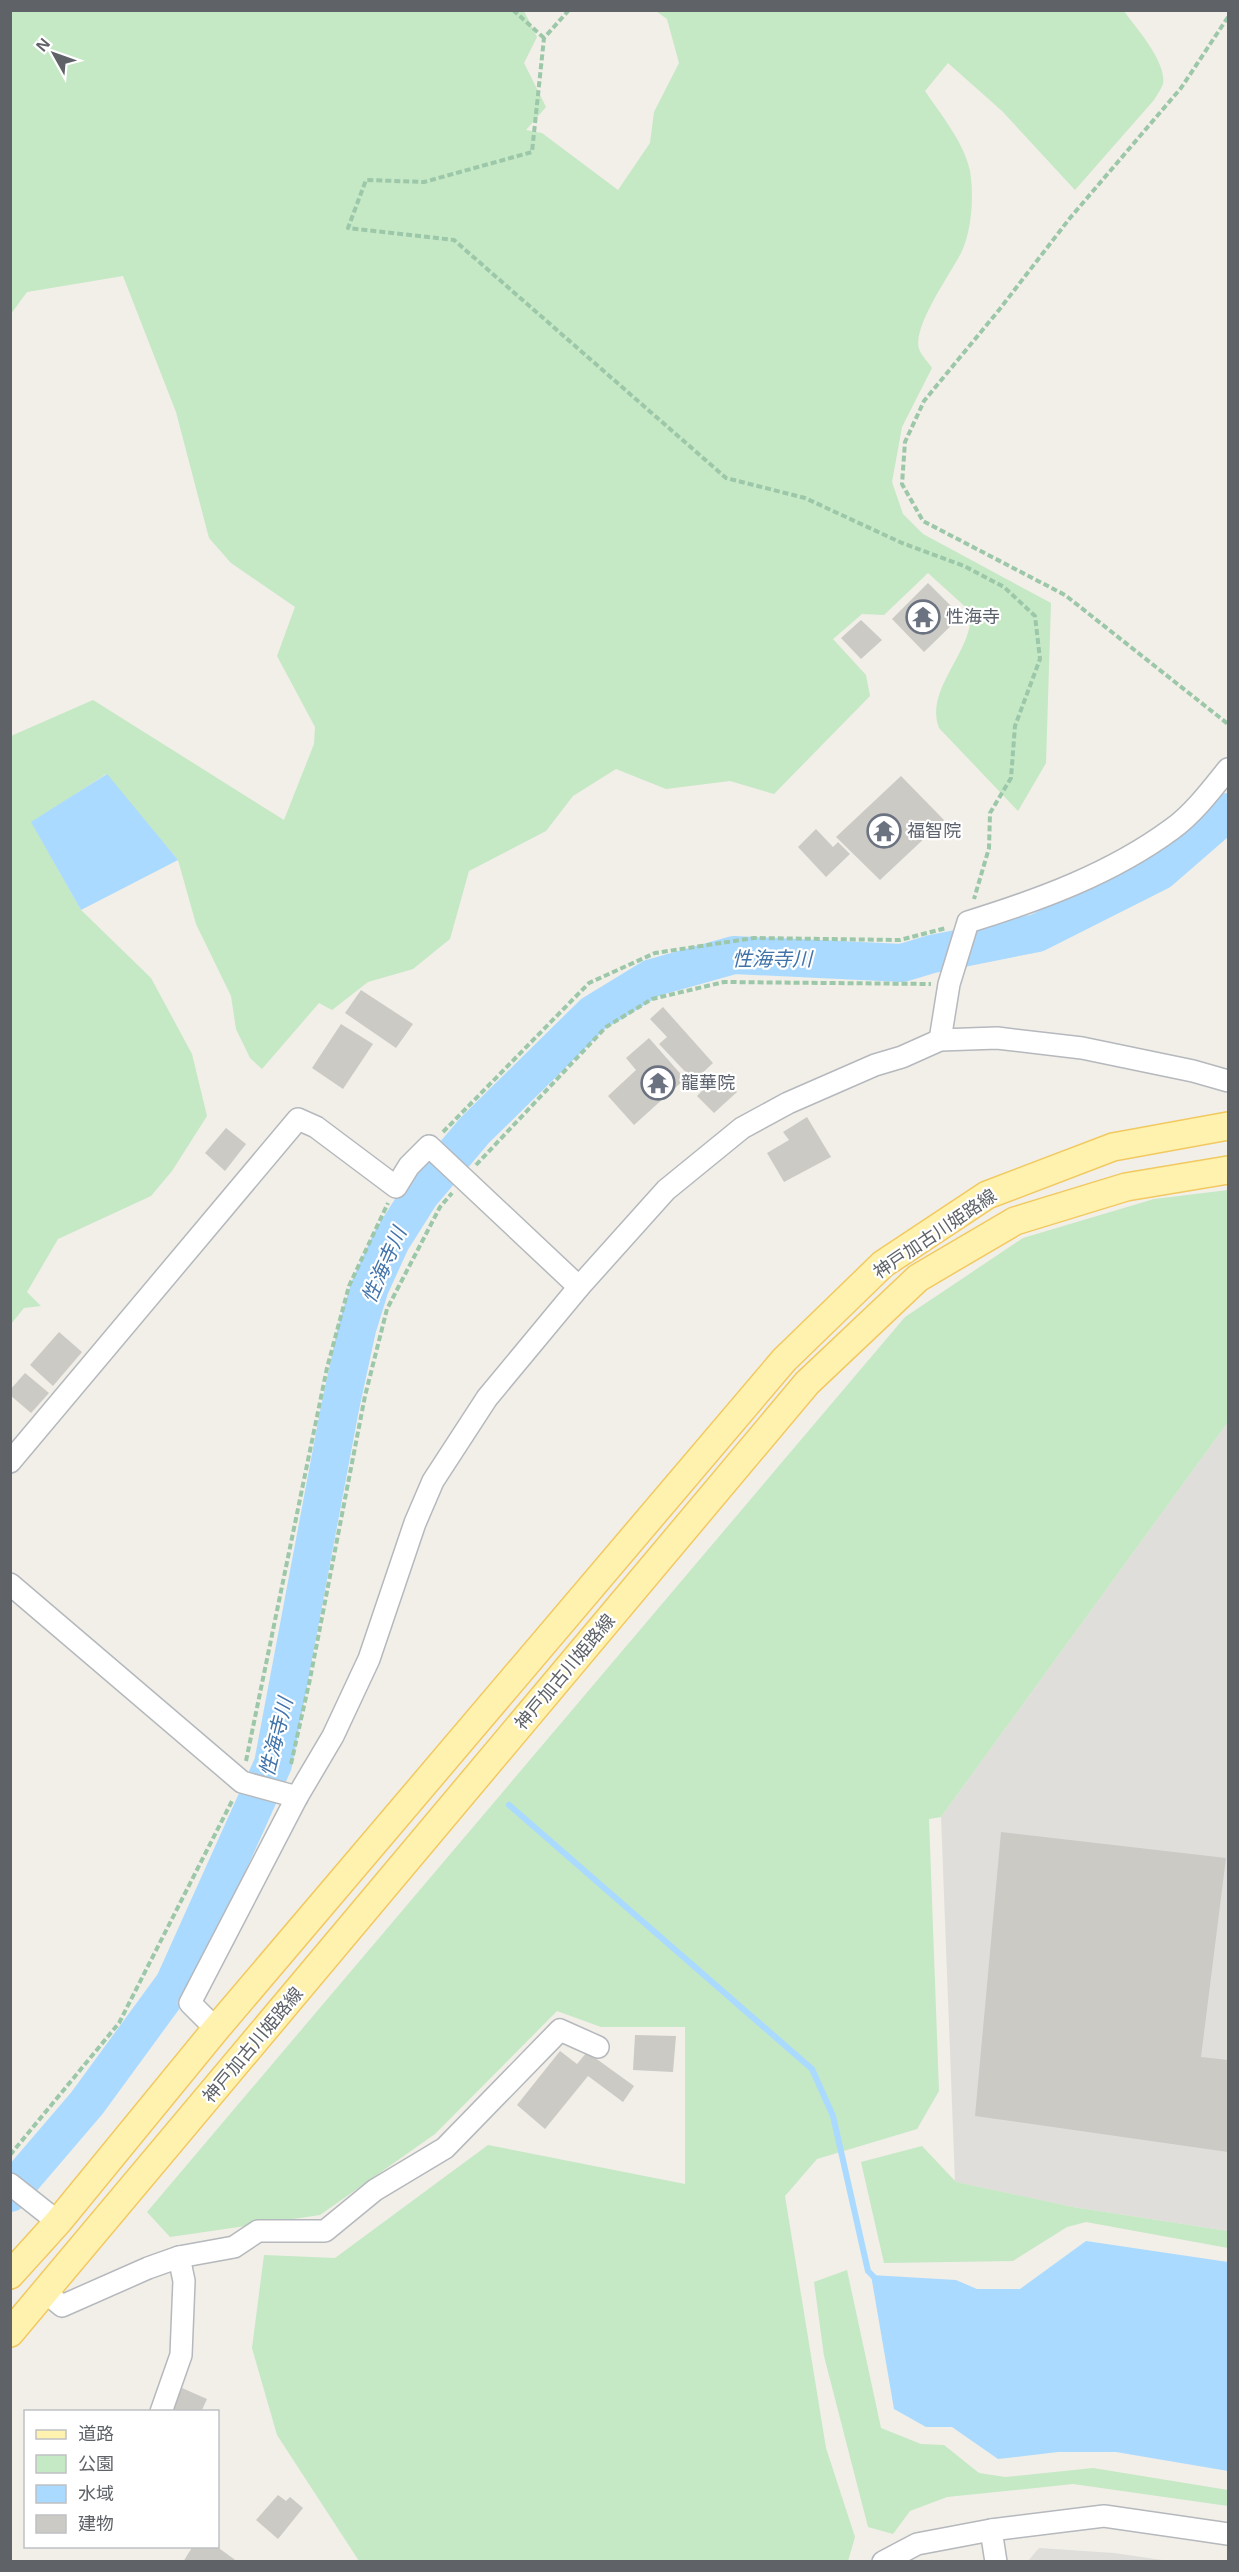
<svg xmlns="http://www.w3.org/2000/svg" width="1239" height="2572" viewBox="0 0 1239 2572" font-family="Helvetica,'Noto Sans JP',sans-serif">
<rect width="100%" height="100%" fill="#f1efe8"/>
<!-- industrial -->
<g fill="#e0deda">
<polygon points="1228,1422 1228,2231 1073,2207 955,2182 941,1817"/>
<polygon points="1039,2548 1114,2553 1169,2561 1028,2561"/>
</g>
<!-- green -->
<g fill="#c5e8c5">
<path d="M11,11H524L537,37L524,63L546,107L526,130L542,133L618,190L650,143L654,112L679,63L667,19L656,11H1124C1136,28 1167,62 1163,84C1161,89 1157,95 1154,100L1075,190L1002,111L948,63L925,91C941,115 964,142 970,171C974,195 972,231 961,253C951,273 912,327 919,349C921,355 928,362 932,368L902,427L892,482L903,514L923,534L1051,603L1046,763L1018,811L939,728C924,689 973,652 971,612L928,573L884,615L862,614L833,639L866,675L870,696L774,794L730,781L666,789L616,769L573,796L546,831L469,871L450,939L413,969L368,982L332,1010L319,1003L262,1069L250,1058L236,1029L231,996L196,924L178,860L106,774L32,823L81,910L151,978L192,1054L207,1116L172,1171L151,1196L58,1239L27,1292L41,1306L24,1308L11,1324V736L93,700L284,820L314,744L315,727L277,656L295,607L231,563L209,538L176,412L123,276L27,292L11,314Z"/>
<polygon points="1228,1190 1228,1422 941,1817 929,1819 939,2091 917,2129 817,2159 785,2196 826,2448 855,2537 848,2561 359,2561 277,2435 252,2348 264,2255 335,2258 488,2145 685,2184 685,2027 601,2027 557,2011 435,2134 320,2215 170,2237 147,2212 905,1317 1023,1238 1154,1199"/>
<polygon points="922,2146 956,2182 1073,2207 1228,2231 1228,2248 1086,2222 1067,2227 1013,2261 884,2263 861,2162"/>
<polygon points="847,2270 881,2428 921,2444 944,2445 979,2473 1005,2477 1093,2468 1228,2490 1228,2506 1073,2484 947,2497 910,2511 893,2534 868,2527 824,2356 814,2282"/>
</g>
<!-- water -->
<g fill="#aadaff">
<polygon points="107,774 178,860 81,910 31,822"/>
<polygon points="1086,2241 1228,2262 1228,2471 1116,2452 1058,2452 998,2459 952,2427 926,2427 894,2409 871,2275 956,2280 977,2289 1020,2289"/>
</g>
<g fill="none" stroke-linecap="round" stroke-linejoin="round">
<!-- stream -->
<polyline stroke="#aadaff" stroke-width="6" points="509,1805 812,2069 833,2116 868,2271 877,2280"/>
<!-- river -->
<polyline stroke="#aadaff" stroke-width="38" points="10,2193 87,2103 174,1984 273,1764 340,1408 357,1329 370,1287 391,1241 420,1195 475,1130 593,1014 652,978 734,955 902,963 932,954 1037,933 1160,871 1228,812"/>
</g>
<!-- building -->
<g fill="#cccac5">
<polygon points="928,583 961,616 924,652 892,619"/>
<polygon points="861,620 882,640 861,659 841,638"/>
<polygon points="901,776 944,820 880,880 836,837"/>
<polygon points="816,829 833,847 838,842 850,854 826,877 798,847"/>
<polygon points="361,990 413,1024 396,1048 345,1013"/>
<polygon points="663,1007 713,1063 694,1081 659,1044 667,1037 650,1019"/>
<polygon points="341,1024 373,1044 343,1089 312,1068"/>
<polygon points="649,1038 685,1079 634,1125 608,1096 636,1070 626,1058"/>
<polygon points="719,1074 737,1092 714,1113 697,1096"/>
<polygon points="807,1117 831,1157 784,1182 767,1153 789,1140 783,1132"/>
<polygon points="226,1128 246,1144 225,1171 205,1153"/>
<polygon points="59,1332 82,1352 53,1386 30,1365"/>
<polygon points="25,1373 49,1393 31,1413 10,1395 10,1390"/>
<polygon points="1001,1832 1226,1858 1201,2057 1228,2060 1228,2152 975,2116"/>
<polygon points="635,2035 676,2036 673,2072 633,2070"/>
<polygon points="560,2051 577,2064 587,2052 634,2086 623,2102 588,2076 545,2129 517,2105"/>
<polygon points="182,2388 207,2399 201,2412 171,2412"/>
<polygon points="278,2495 286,2501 290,2497 303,2508 278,2539 256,2520"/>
<polygon points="193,2546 216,2546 238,2562 183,2562"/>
</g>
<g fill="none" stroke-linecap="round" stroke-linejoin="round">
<defs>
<g id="minor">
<path d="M940,1040L949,984L968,922C1039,900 1111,874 1172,829C1193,814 1212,789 1228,769"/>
<polyline points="10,1462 298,1119 316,1127 396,1187 409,1166 429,1146 579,1287"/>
<polyline points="10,1584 242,1782 297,1797"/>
<polyline points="216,2029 190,2003 297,1797 333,1736 369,1659 415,1523 433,1481 487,1398 579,1287 666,1190 742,1128 788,1103 875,1065 902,1057 940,1040 997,1038 1082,1048 1193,1071 1228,1081"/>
<polyline points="10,2184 58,2222"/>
<polyline points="179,2257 234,2247 258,2231 325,2231 375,2190 445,2148 560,2030 598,2047"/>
<polyline points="45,2292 62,2306 148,2268 179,2257 184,2281 181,2355 161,2412"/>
<polyline points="883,2562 917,2544 991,2530"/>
<polyline points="996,2562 991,2530 1104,2516 1228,2534"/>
</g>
<g id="major">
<polyline points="10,2275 58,2222 216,2029 784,1360 883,1264 987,1195 1113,1147 1228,1126"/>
<polyline points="10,2333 807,1383 918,1278 1015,1221 1126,1187 1228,1170"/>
</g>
</defs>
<!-- minor casing -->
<use href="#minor" stroke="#b5b8bc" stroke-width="24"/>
<!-- major casing -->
<use href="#major" stroke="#f2c960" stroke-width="30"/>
<!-- path -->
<g stroke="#9cc7a9" stroke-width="4" stroke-dasharray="6 3" stroke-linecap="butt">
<polyline points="513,10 544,38"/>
<polyline points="569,10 544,38 532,152 424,182 366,180 348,228 454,240 726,478 805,498 902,543 964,566 1004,587 1035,616 1040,659 1015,726 1011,778 990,813 989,848 974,899"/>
<polyline points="1228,17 1181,88 1070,218 999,310 924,401 905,442 902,484 923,521 1065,595 1228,724"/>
<polyline points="443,1132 589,983 655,953 754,938 900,940 946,928"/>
<polyline points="476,1165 606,1027 652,999 724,982 931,984"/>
<polyline points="246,1761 327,1368 349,1286 388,1203"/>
<polyline points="291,1764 310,1679 365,1396 387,1309 440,1207 452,1193"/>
<polyline points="10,2155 119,2023 233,1799"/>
</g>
<!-- minor -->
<use href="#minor" stroke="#fff" stroke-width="21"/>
<!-- major -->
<use href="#major" stroke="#fff2af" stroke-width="27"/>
</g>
<!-- icons -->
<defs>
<symbol id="temple-ring" viewBox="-11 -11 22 22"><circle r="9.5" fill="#fff" stroke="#6b7280" stroke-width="1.5"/><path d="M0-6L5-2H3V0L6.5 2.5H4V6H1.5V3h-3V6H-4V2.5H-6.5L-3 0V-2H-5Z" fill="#6b7280"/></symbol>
</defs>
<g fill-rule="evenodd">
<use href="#temple-ring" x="904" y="598" width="38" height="38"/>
<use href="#temple-ring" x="865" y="812" width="38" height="38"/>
<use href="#temple-ring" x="639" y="1064" width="38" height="38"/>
</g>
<g text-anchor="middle" stroke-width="4.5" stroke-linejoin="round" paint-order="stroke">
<!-- worship labels -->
<g font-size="18" fill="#5b616d" stroke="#fff" text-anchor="start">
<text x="946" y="623">性海寺</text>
<text x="907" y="837">福智院</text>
<text x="681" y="1089">龍華院</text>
</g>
<!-- street labels -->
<g font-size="18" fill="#5f6368" stroke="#fff">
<text transform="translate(935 1234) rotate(-34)" y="6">神戸加古川姫路線</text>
<text transform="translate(565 1672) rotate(-50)" y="6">神戸加古川姫路線</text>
<text transform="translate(253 2045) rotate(-50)" y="6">神戸加古川姫路線</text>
</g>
<!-- water labels -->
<g font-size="20" font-style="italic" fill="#4174aa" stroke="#fff">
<text x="772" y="966">性海寺川</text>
<text transform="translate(384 1265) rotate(-66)" y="7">性海寺川</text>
<text transform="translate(276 1737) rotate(-76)" y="7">性海寺川</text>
</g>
</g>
<!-- border -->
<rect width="1239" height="2572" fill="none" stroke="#5f6368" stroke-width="24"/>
<!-- legend -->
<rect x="24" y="2410" width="195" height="138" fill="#ffffff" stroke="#bfc1c3" stroke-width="1.5"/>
<rect x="36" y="2430" width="30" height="9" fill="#fff2af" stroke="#bfc1c3" stroke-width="1.5"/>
<text x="78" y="2440" font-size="18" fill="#5f6368">道路</text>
<rect x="36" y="2455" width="30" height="18" fill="#c5e8c5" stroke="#bfc1c3" stroke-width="1.5"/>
<text x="78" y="2470" font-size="18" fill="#5f6368">公園</text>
<rect x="36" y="2485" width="30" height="18" fill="#aadaff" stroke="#bfc1c3" stroke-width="1.5"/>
<text x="78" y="2500" font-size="18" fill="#5f6368">水域</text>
<rect x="36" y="2515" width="30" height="18" fill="#cccac5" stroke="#bfc1c3" stroke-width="1.5"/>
<text x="78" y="2530" font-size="18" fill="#5f6368">建物</text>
<!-- north arrow -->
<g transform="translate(54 54) rotate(310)" stroke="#ffffff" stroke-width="4.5" paint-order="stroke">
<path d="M0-4.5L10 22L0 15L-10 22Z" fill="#5f6368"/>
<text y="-9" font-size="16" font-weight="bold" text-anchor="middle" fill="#5f6368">N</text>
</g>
</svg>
